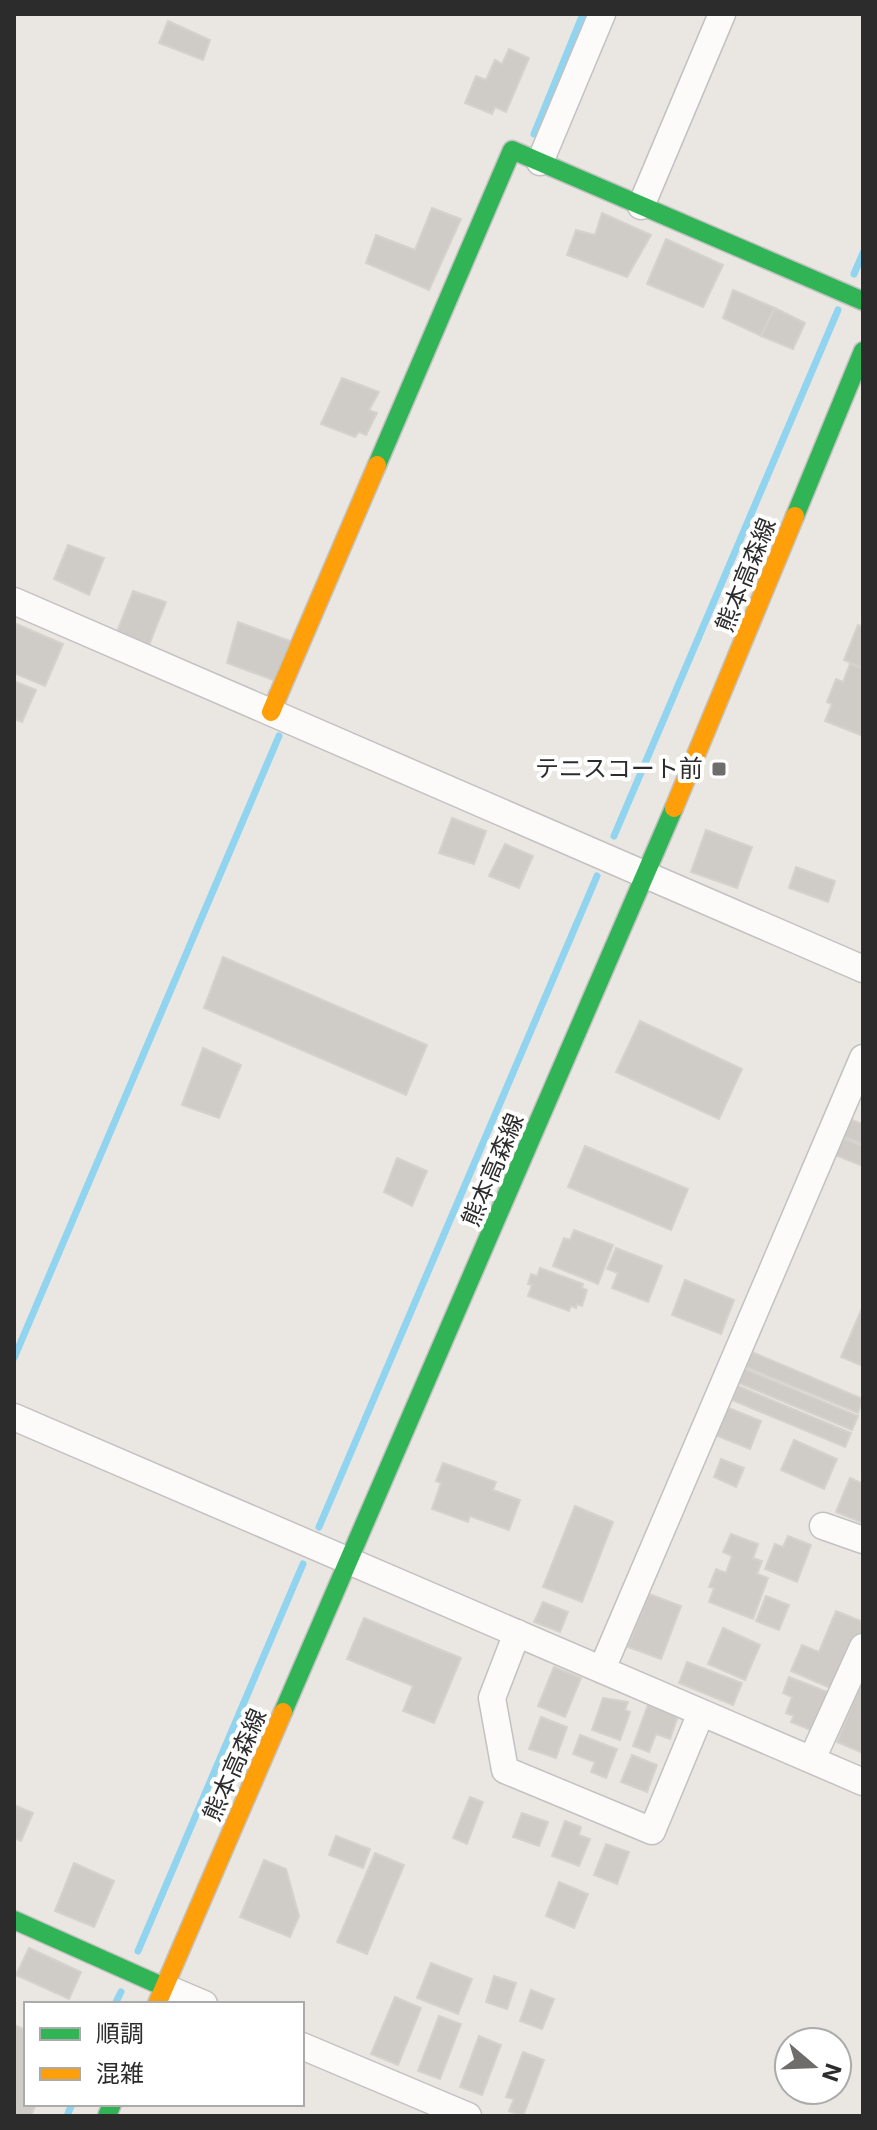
<svg xmlns="http://www.w3.org/2000/svg" width="877" height="2130" viewBox="0 0 877 2130" font-family="Inter,'Noto Sans JP',sans-serif">
<rect width="100%" height="100%" fill="#eae6e1"/>
<g fill="none" stroke-linecap="round" stroke-linejoin="round">
<!-- stream -->
<g stroke="#90d4f0" stroke-width="7">
<polyline points="534,134 583,14"/>
<polyline points="854,274 863,253"/>
<polyline points="614,836 838,310"/>
<polyline points="14,1358 279,736"/>
<polyline points="319,1527 597,876"/>
<polyline points="138,1951 303,1564"/>
<polyline points="115,2004 121,1992"/>
<polyline points="67,2116 72,2104"/>
</g>
</g>
<!-- building -->
<g fill="#cfccc8" stroke="#d5d2cd" stroke-width="2">
<polygon points="168,21 210,40 203,60 159,43"/>
<polygon points="509,49 529,58 506,112 495,107 492,114 465,103 476,76 486,80 495,60 502,64"/>
<polygon points="432,208 461,219 429,290 366,263 376,235 415,250"/>
<polygon points="602,213 651,235 627,277 567,255 576,230 595,235"/>
<polygon points="666,239 723,265 703,307 647,284"/>
<polygon points="733,290 775,308 761,336 723,318"/>
<polygon points="775,308 805,323 793,349 761,336"/>
<polygon points="342,378 379,392 369,410 377,413 366,435 359,432 355,437 321,424"/>
<polygon points="68,545 104,558 89,595 54,579"/>
<polygon points="133,591 166,602 147,650 115,637"/>
<polygon points="238,622 293,642 276,681 227,663"/>
<polygon points="14,623 63,644 45,686 14,673"/>
<polygon points="858,625 863,627 863,668 844,660"/>
<polygon points="850,664 863,669 863,736 825,721 832,704 827,702 836,679 843,682"/>
<polygon points="14,681 36,690 22,722 14,719"/>
<polygon points="452,818 486,831 474,864 439,853"/>
<polygon points="706,830 752,847 737,888 691,872"/>
<polygon points="505,844 533,856 519,888 489,876"/>
<polygon points="796,867 835,881 828,902 789,888"/>
<polygon points="223,957 427,1045 406,1095 204,1008"/>
<polygon points="640,1021 742,1069 719,1119 616,1072"/>
<polygon points="203,1048 241,1065 219,1118 182,1105"/>
<polygon points="849,1119 863,1124 863,1144 842,1136"/>
<polygon points="842,1138 863,1146 863,1166 835,1155"/>
<polygon points="585,1146 688,1189 671,1230 568,1187"/>
<polygon points="397,1158 427,1171 412,1206 384,1192"/>
<polygon points="574,1230 613,1245 598,1284 553,1266 564,1238 570,1240"/>
<polygon points="616,1248 662,1266 648,1302 612,1288 618,1273 607,1269"/>
<polygon points="540,1268 583,1284 582,1288 587,1290 582,1306 577,1304 576,1308 571,1306 569,1311 528,1296 532,1285 528,1284 531,1274 537,1276"/>
<polygon points="685,1280 734,1300 721,1334 672,1315"/>
<polygon points="863,1306 863,1366 841,1357"/>
<polygon points="752,1352 863,1399 858,1413 746,1367"/>
<polygon points="745,1369 858,1416 852,1430 739,1383"/>
<polygon points="738,1386 851,1433 845,1447 732,1400"/>
<polygon points="726,1407 761,1421 750,1449 715,1435"/>
<polygon points="794,1440 837,1459 824,1489 781,1470"/>
<polygon points="721,1459 744,1468 736,1487 714,1477"/>
<polygon points="443,1463 496,1482 493,1490 520,1500 509,1530 470,1516 468,1522 432,1509 441,1483 436,1481"/>
<polygon points="850,1478 863,1484 863,1523 836,1512"/>
<polygon points="575,1506 613,1522 582,1602 543,1587"/>
<polygon points="731,1534 758,1544 753,1558 762,1561 757,1574 768,1578 753,1619 709,1602 714,1588 709,1587 716,1569 726,1573 732,1556 723,1552"/>
<polygon points="788,1536 811,1545 797,1582 765,1569 775,1544 783,1547"/>
<polygon points="649,1594 681,1606 661,1659 628,1647"/>
<polygon points="766,1596 789,1605 779,1630 756,1621"/>
<polygon points="543,1602 568,1612 560,1632 534,1622"/>
<polygon points="836,1611 863,1622 863,1631 837,1691 791,1671 802,1645 819,1652"/>
<polygon points="364,1618 461,1658 434,1723 403,1711 413,1686 347,1659"/>
<polygon points="723,1628 760,1645 745,1680 708,1664"/>
<polygon points="687,1662 742,1683 733,1705 679,1683"/>
<polygon points="554,1667 581,1678 565,1717 538,1706"/>
<polygon points="789,1677 830,1693 815,1732 791,1722 794,1716 786,1713 792,1697 783,1693"/>
<polygon points="863,1679 863,1753 837,1742"/>
<polygon points="603,1698 628,1702 625,1710 630,1712 620,1740 592,1730"/>
<polygon points="648,1705 678,1716 670,1739 656,1734 649,1752 633,1746"/>
<polygon points="541,1717 567,1727 556,1758 529,1749"/>
<polygon points="580,1735 617,1749 606,1778 591,1772 595,1762 573,1754"/>
<polygon points="632,1755 657,1765 647,1792 621,1782"/>
<polygon points="470,1797 483,1802 467,1844 453,1838"/>
<polygon points="14,1805 33,1813 21,1841 14,1838"/>
<polygon points="522,1813 548,1822 539,1846 513,1837"/>
<polygon points="565,1821 581,1827 579,1835 590,1839 579,1866 552,1856"/>
<polygon points="336,1836 370,1849 363,1868 329,1855"/>
<polygon points="606,1844 629,1852 617,1884 594,1875"/>
<polygon points="375,1853 404,1865 367,1954 337,1942"/>
<polygon points="264,1860 286,1869 299,1916 290,1937 240,1917"/>
<polygon points="74,1863 114,1881 94,1927 55,1911"/>
<polygon points="559,1882 588,1894 574,1928 546,1916"/>
<polygon points="29,1948 81,1972 69,1999 16,1975"/>
<polygon points="431,1963 472,1979 458,2014 417,1998"/>
<polygon points="494,1976 516,1983 507,2009 486,2002"/>
<polygon points="531,1990 554,1999 542,2029 520,2021"/>
<polygon points="395,1997 421,2008 398,2065 371,2054"/>
<polygon points="439,2016 461,2024 440,2079 418,2071"/>
<polygon points="14,2025 26,2030 26,2104 36,2104 31,2116 14,2116"/>
<polygon points="479,2036 501,2045 482,2095 460,2087"/>
<polygon points="523,2052 544,2060 523,2116 509,2111 514,2099 506,2097"/>
</g>
<g fill="none" stroke-linecap="round" stroke-linejoin="round">
<defs>
<g id="street">
<polyline points="540,162 602,14"/>
<polyline points="641,206 722,14"/>
<polyline points="14,601 863,969"/>
<polyline points="14,1417 863,1782"/>
<polyline points="823,1526 863,1540"/>
<polyline points="517,1633 492,1698 505,1770 652,1831 701,1713"/>
<polyline points="602,1669 863,1058"/>
<polyline points="812,1759 863,1647"/>
<polyline points="164,1987 204,2004"/>
<polyline points="302,2046 468,2116"/>
</g>
<g id="fast">
<polyline points="377,465 512,150 863,301"/>
<polyline points="795,516 863,351"/>
<polyline points="283,1712 674,808"/>
<polyline points="14,1920 164,1987"/>
<polyline points="107,2116 112,2104"/>
</g>
<g id="slow">
<polyline points="271,712 377,465"/>
<polyline points="674,808 795,516"/>
<polyline points="157,2004 283,1712"/>
</g>
</defs>
<!-- street casing -->
<use href="#street" stroke="#c3c2c2" stroke-width="29"/>
<!-- fast casing -->
<use href="#fast" stroke="#c3c2c2" stroke-width="21"/>
<!-- slow casing -->
<use href="#slow" stroke="#c3c2c2" stroke-width="21"/>
<!-- street -->
<use href="#street" stroke="#fcfbfa" stroke-width="26"/>
<!-- fast -->
<use href="#fast" stroke="#30b455" stroke-width="18"/>
<!-- slow -->
<use href="#slow" stroke="#ff9f0a" stroke-width="18"/>
</g>
<!-- markers -->
<rect fill="#6e6d6b" stroke="#fff" stroke-width="3" x="711" y="761" width="16" height="16" rx="4"/>
<g text-anchor="middle" stroke-width="8" stroke-linejoin="round" paint-order="stroke">
<!-- street labels -->
<g font-size="24" fill="#2c2c2c" stroke="#fff">
<text transform="translate(746 575) rotate(-68)" y="8">熊本高森線</text>
<text transform="translate(493 1170) rotate(-67)" y="8">熊本高森線</text>
<text transform="translate(235 1765) rotate(-66)" y="8">熊本高森線</text>
</g>
<!-- poi labels -->
<g font-size="24" fill="#2c2c2c" stroke="#fff" text-anchor="end">
<text x="703" y="777">テニスコート前</text>
</g>
</g>
<!-- border -->
<rect width="877" height="2130" fill="none" stroke="#2c2c2c" stroke-width="32"/>
<!-- legend -->
<rect x="24" y="2002" width="280" height="104" fill="#ffffff" stroke="#ababab" stroke-width="2"/>
<rect x="40" y="2028" width="40" height="12" fill="#30b455" stroke="#ababab" stroke-width="2"/>
<text x="96" y="2042" font-size="24" fill="#2c2c2c">順調</text>
<rect x="40" y="2068" width="40" height="12" fill="#ff9f0a" stroke="#ababab" stroke-width="2"/>
<text x="96" y="2082" font-size="24" fill="#2c2c2c">混雑</text>
<!-- north arrow -->
<g transform="translate(813 2066) rotate(109)"><circle r="38" fill="#ffffff" stroke="#ababab" stroke-width="2"/>
<path d="M0-6L14 30L0 20L-14 30Z" fill="#6e6d6b"/>
<text y="-12" font-size="22" font-weight="bold" text-anchor="middle" fill="#2c2c2c">N</text>
</g>
</svg>
